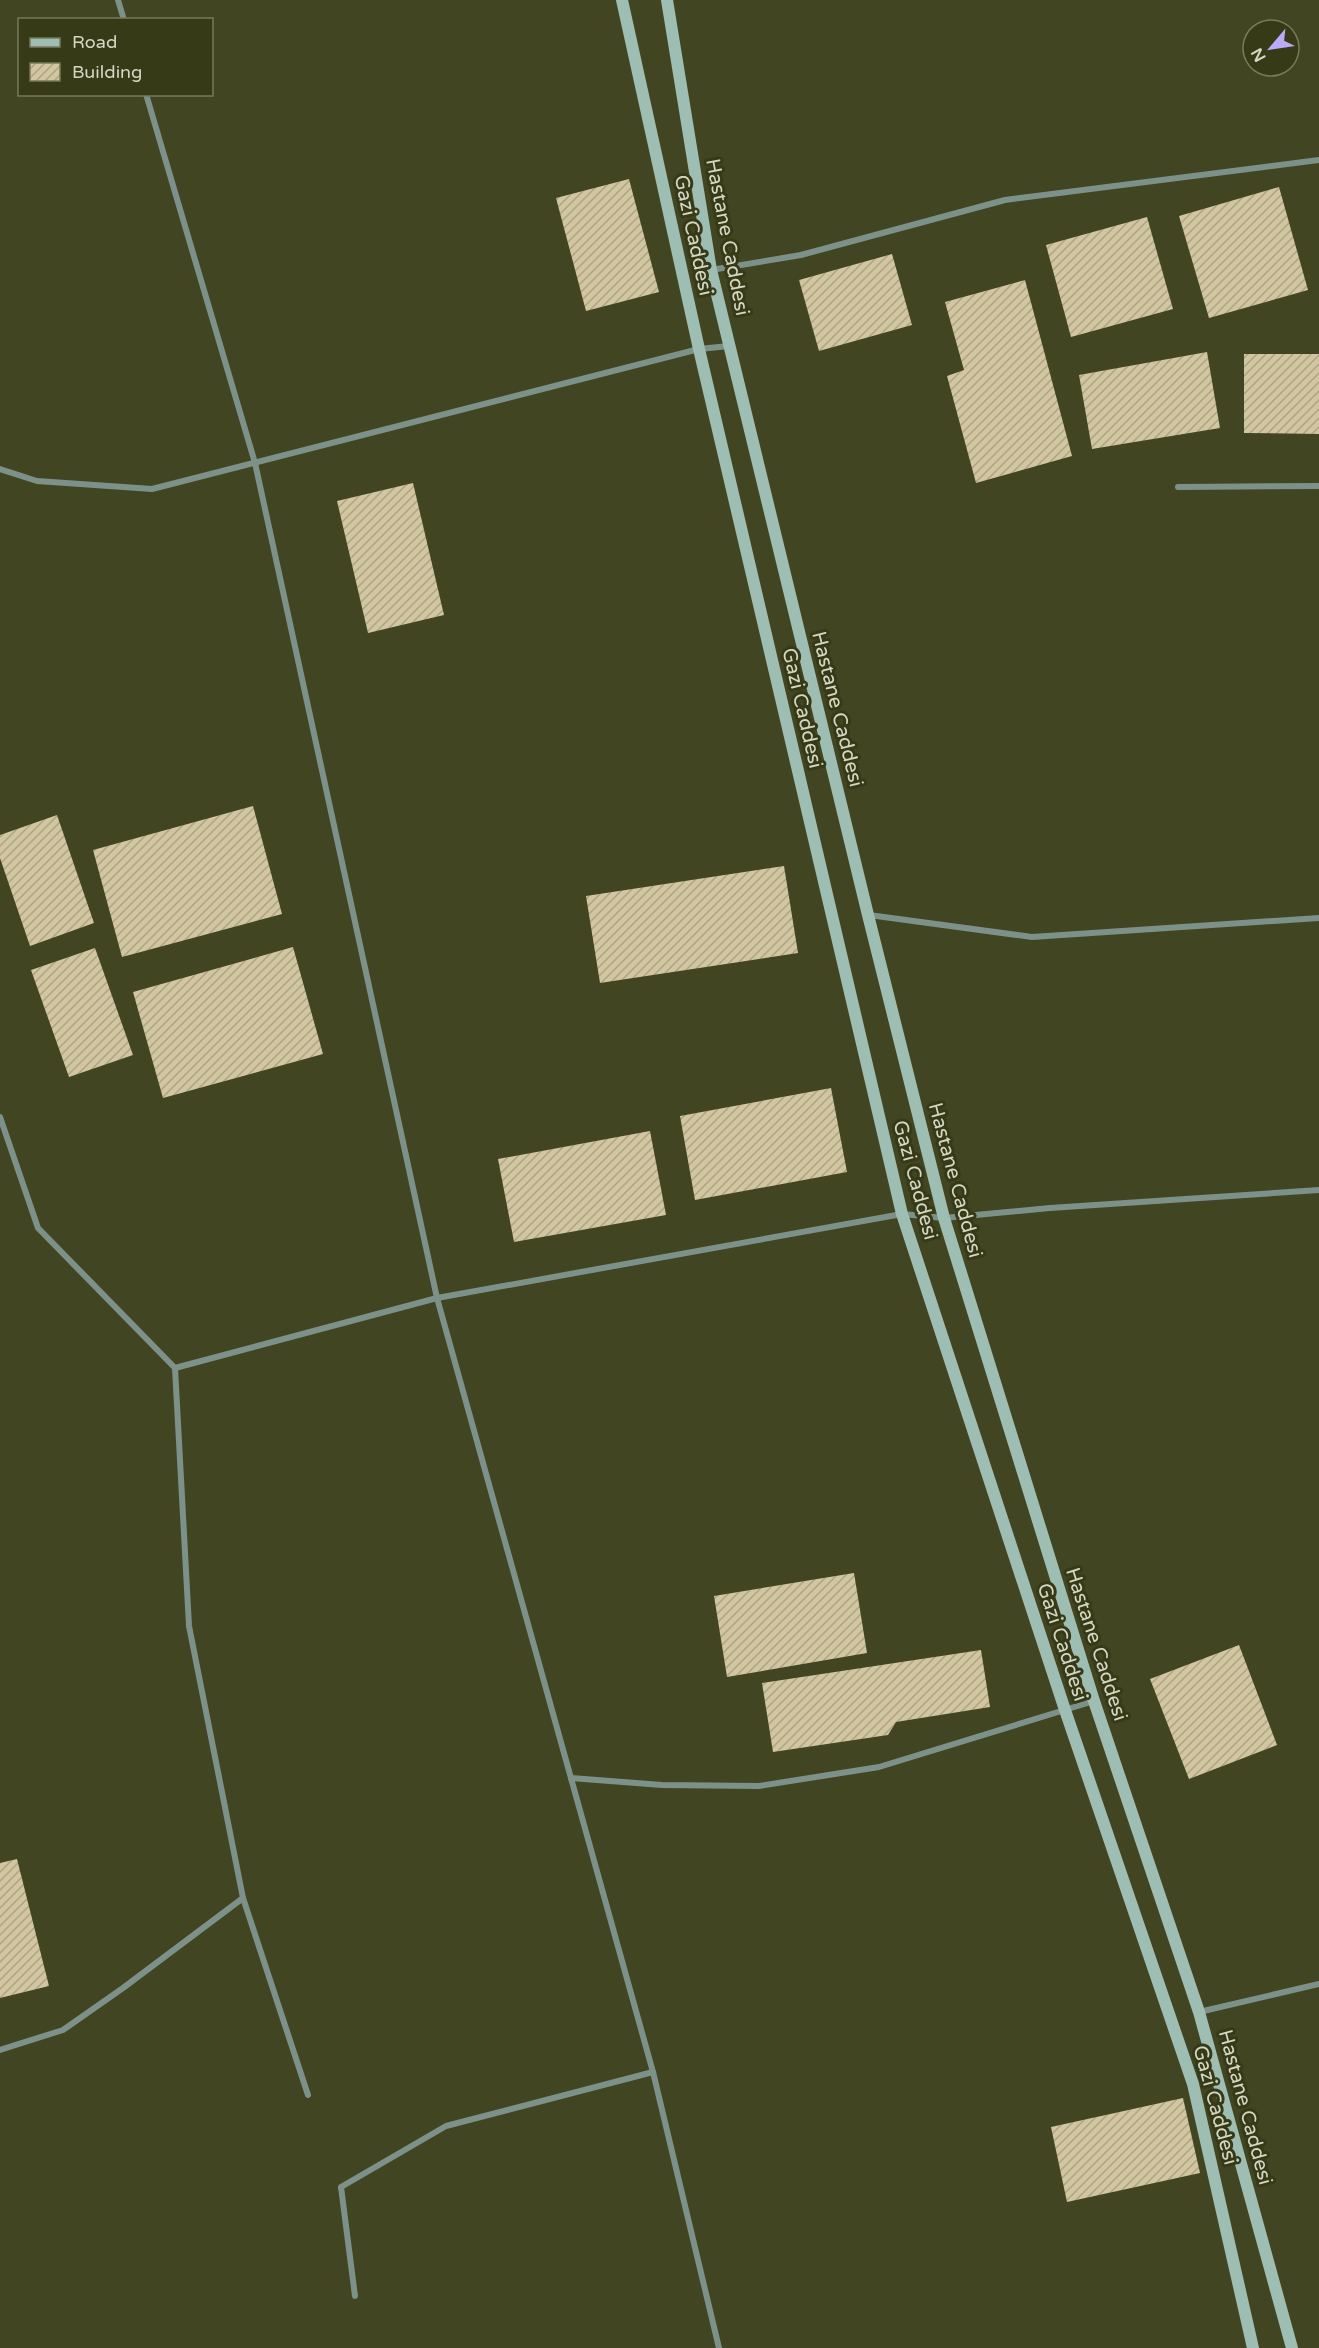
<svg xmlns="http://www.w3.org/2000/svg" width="1319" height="2348" viewBox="0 0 1319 2348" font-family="'Varela Round',sans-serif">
<defs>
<pattern id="building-hatch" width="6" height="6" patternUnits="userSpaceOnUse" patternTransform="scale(1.5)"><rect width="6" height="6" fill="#d1c69f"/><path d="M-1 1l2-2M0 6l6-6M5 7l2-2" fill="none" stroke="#ada486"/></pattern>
</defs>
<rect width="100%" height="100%" fill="#414521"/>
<!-- building -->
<g fill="url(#building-hatch)">
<polygon points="629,179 659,292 586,311 556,198"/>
<polygon points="1279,187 1308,290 1209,318 1179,216"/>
<polygon points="1147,217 1173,309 1071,337 1046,245"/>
<polygon points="892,254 912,325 819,351 799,280"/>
<polygon points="1025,280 1072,456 976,483 947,376 964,370 945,302"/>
<polygon points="1207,352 1220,428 1092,449 1079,375"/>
<polygon points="1244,354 1319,354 1319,434 1244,433"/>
<polygon points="413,483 444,615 368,633 337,501"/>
<polygon points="253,806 282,914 122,957 93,850"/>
<polygon points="57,815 94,923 30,946 0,858 0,835"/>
<polygon points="784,866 798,953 600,983 586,896"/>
<polygon points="293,947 323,1054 163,1098 133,992"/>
<polygon points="95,948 133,1055 69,1077 31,970"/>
<polygon points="831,1088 847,1172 695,1200 680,1116"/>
<polygon points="650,1131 666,1215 514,1242 498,1159"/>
<polygon points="854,1573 867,1653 727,1677 714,1596"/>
<polygon points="1239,1645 1277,1745 1189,1779 1150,1679"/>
<polygon points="981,1650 990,1707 896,1722 888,1735 773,1752 762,1683"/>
<polygon points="17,1859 49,1986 0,1998 0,1863"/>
<polygon points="1183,2098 1200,2173 1067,2202 1051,2127"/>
</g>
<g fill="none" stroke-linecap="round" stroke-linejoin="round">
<!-- street -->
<g stroke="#7d918b" stroke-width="6">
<polyline points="118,0 124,20"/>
<polyline points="146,94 255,463 437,1298 653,2072 719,2348"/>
<polyline points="711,270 801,255 1005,200 1319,160"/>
<polyline points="0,469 37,481 152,489 699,349 729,346"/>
<polyline points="1178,487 1319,486"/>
<polyline points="869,915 1032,937 1319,918"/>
<polyline points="0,1117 38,1228 175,1368 437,1298 902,1214 944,1218 1050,1208 1319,1190"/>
<polyline points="175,1368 189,1626 243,1898 308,2095"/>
<polyline points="571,1778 662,1785 759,1786 879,1767 1094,1701"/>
<polyline points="1199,2012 1319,1984"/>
<polyline points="0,2050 63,2030 123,1988 243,1898"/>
<polyline points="355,2296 341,2187 446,2126 653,2072"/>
</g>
<!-- secondary -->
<g stroke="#9ebdb3" stroke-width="12">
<polyline points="622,0 699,349 902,1214 1065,1710 1193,2084 1253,2348"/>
<polyline points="667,0 711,270 868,915 944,1218 1094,1701 1199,2012 1292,2348"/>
</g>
</g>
<g text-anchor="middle" stroke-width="6" stroke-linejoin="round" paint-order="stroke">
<!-- street labels -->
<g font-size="20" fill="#d4d7c3" stroke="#373a17">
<text transform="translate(694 235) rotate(78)" y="7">Gazi Caddesi</text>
<text transform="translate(728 237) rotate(79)" y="7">Hastane Caddesi</text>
<text transform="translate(803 708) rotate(77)" y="7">Gazi Caddesi</text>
<text transform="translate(838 709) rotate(76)" y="7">Hastane Caddesi</text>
<text transform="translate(916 1180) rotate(75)" y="7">Gazi Caddesi</text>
<text transform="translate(956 1180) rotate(75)" y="7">Hastane Caddesi</text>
<text transform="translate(1063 1642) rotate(72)" y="7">Gazi Caddesi</text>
<text transform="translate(1097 1644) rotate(72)" y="7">Hastane Caddesi</text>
<text transform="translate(1216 2105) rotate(75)" y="7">Gazi Caddesi</text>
<text transform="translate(1246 2107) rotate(75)" y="7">Hastane Caddesi</text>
</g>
</g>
<!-- legend -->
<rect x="18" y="18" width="195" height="78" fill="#373a17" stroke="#76795c" stroke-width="1.5"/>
<rect x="30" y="38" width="30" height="9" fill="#9ebdb3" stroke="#76795c" stroke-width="1.5"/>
<text x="72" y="48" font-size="18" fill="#d4d7c3">Road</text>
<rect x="30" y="63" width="30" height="18" fill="url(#building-hatch)" stroke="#76795c" stroke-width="1.5"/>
<text x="72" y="78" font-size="18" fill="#d4d7c3">Building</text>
<!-- north arrow -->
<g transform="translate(1271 48) rotate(241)"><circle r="28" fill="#373a17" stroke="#76795c" stroke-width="1.5"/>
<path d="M0-4.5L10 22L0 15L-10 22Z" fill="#bbaaf6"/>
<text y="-9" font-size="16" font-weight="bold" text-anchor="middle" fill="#d4d7c3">N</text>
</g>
</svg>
